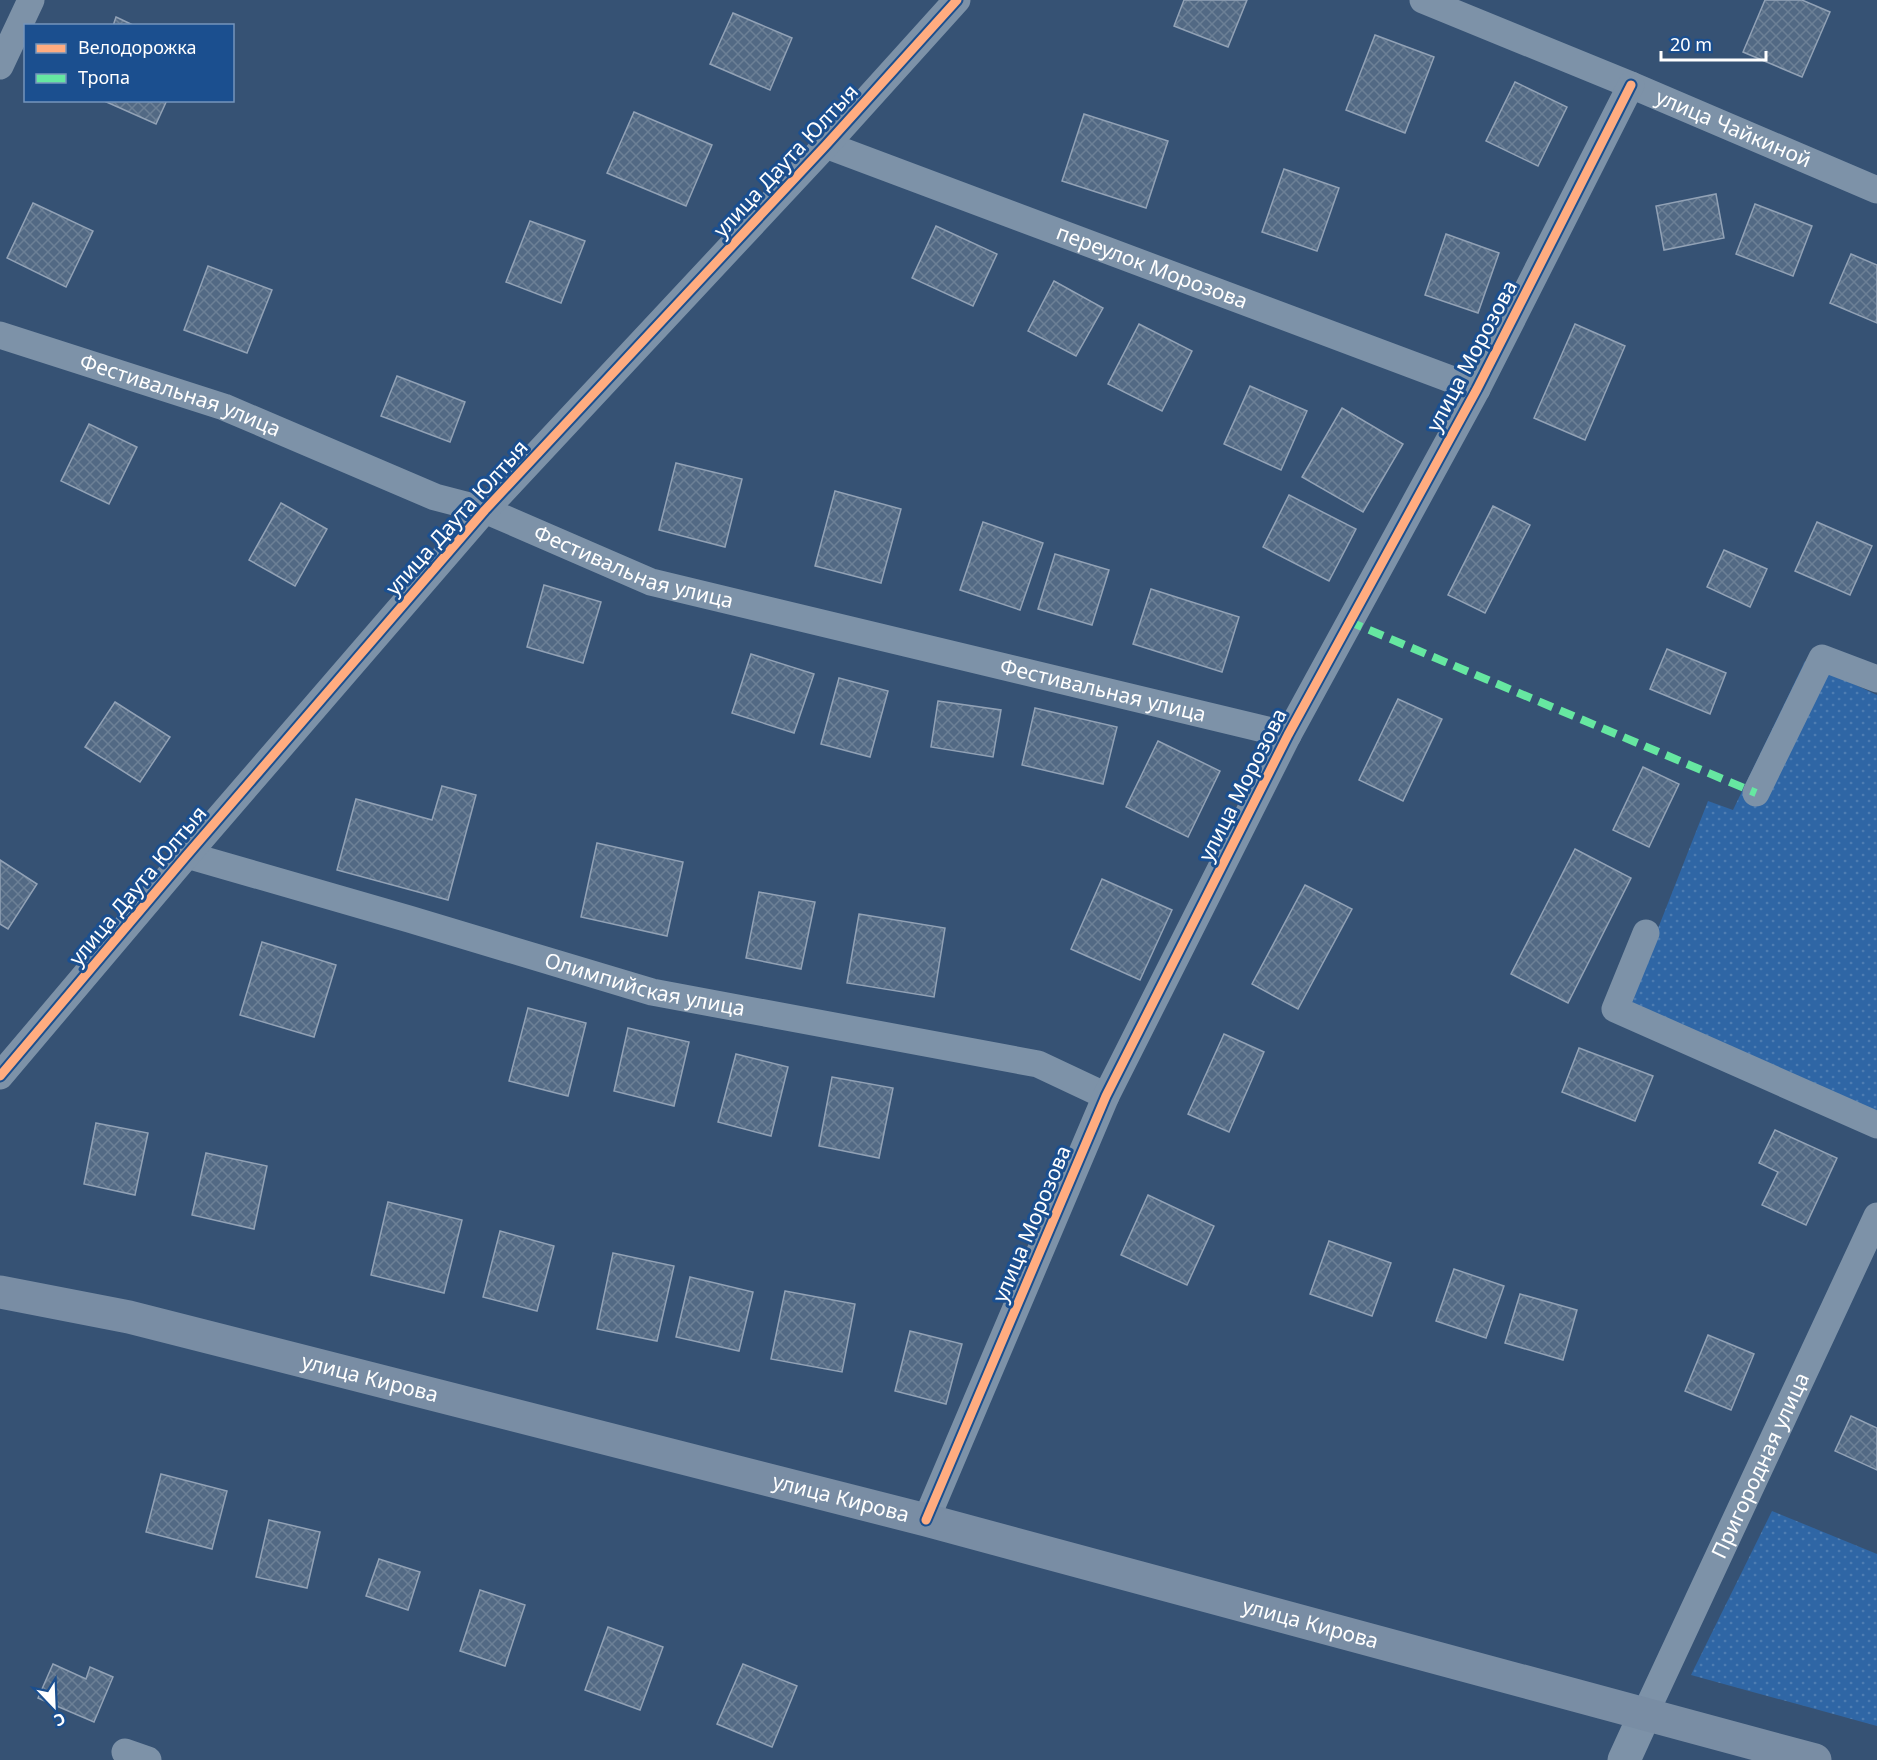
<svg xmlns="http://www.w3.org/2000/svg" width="1877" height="1760" viewBox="0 0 1877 1760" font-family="'Noto Sans',sans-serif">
<defs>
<pattern id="grass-dots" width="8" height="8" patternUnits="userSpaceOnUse" patternTransform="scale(1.5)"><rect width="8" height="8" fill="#2f66a5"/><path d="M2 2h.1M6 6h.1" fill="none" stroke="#4e7db2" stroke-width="1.8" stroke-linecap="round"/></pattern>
<pattern id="building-cross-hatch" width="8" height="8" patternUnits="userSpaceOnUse" patternTransform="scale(1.5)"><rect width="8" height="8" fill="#526984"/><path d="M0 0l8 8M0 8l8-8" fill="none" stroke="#6c8096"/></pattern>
</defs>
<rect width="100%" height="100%" fill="#365274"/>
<!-- grass -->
<g fill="url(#grass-dots)">
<polygon points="1805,661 1877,695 1877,1113 1628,1005 1708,801 1733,810"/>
<polygon points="1772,1511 1877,1554 1877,1726 1691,1675"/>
</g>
<!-- building -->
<g fill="url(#building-cross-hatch)" stroke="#92a2b6" stroke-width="1.5">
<polygon points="1184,0 1247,0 1228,47 1174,26"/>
<polygon points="1765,0 1802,0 1830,12 1802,77 1743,52"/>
<polygon points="733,13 792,38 770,90 710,64"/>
<polygon points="116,17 135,26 113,26"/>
<polygon points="1375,35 1434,57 1405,133 1346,110"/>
<polygon points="1515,82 1567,107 1538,166 1486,141"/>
<polygon points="102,100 167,100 156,124"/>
<polygon points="634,112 712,145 686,206 607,173"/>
<polygon points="1084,114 1168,141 1146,208 1062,181"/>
<polygon points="1284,169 1339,188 1317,251 1262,232"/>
<polygon points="1716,194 1724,238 1664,250 1656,206"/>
<polygon points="33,203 93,231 66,287 7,258"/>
<polygon points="1755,204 1812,226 1793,276 1736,254"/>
<polygon points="530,221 585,241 561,303 506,282"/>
<polygon points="936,226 997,254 973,306 912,278"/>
<polygon points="1446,234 1499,253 1478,313 1425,295"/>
<polygon points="1851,254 1877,265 1877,323 1830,303"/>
<polygon points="208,266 272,290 247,353 184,330"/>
<polygon points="1054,281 1103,308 1076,356 1028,331"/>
<polygon points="1139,324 1192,351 1162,411 1108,384"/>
<polygon points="1575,324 1625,346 1585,440 1534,418"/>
<polygon points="397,376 465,402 450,442 381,416"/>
<polygon points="1250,386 1307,411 1281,470 1224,444"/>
<polygon points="1342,408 1403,444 1363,512 1302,477"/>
<polygon points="89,424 137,447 109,504 61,481"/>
<polygon points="676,463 742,479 725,547 659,530"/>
<polygon points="835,491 901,509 881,583 815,566"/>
<polygon points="1289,495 1356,529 1329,581 1263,547"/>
<polygon points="281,503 327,529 295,586 249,560"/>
<polygon points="1493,506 1530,525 1485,613 1448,595"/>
<polygon points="983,522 1043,543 1020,610 960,590"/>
<polygon points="1817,522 1872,546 1850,595 1795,571"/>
<polygon points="1724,550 1767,569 1750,607 1707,587"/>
<polygon points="1055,554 1109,570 1092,625 1038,609"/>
<polygon points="544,585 601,602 583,663 527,647"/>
<polygon points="1151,589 1239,617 1222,672 1133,644"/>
<polygon points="1667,649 1726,673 1710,714 1650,689"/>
<polygon points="751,654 814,674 794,733 732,713"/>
<polygon points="839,678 888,691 870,757 821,744"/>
<polygon points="1398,699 1442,719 1403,801 1359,780"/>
<polygon points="938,701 1001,710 993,757 931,747"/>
<polygon points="115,702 170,737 140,782 85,747"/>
<polygon points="1035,708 1117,727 1103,784 1022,765"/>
<polygon points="1158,741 1220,771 1188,837 1126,807"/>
<polygon points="1643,767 1679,784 1649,847 1613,830"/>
<polygon points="442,786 476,795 448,900 337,870 356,799 432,820"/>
<polygon points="597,843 683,862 667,936 581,917"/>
<polygon points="1575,849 1631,878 1568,1003 1511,974"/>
<polygon points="0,860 37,884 8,929 0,924"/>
<polygon points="1102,879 1172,910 1140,980 1071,949"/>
<polygon points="1305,885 1352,909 1298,1009 1252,984"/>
<polygon points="759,892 815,902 801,969 746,958"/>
<polygon points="859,914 945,928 934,997 847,983"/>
<polygon points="262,942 336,965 314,1037 240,1015"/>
<polygon points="528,1008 586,1023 568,1096 509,1081"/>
<polygon points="628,1028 689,1042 674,1106 614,1091"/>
<polygon points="1224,1034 1264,1052 1229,1132 1188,1114"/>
<polygon points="1579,1048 1653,1076 1635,1121 1562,1092"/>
<polygon points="736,1054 788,1067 771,1136 718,1122"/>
<polygon points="832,1077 893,1088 879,1158 819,1146"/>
<polygon points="96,1123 148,1133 135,1195 84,1184"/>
<polygon points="1775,1130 1837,1158 1806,1225 1762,1205 1778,1172 1759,1163"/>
<polygon points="206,1153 267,1166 254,1229 192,1215"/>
<polygon points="1148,1195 1214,1226 1187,1285 1121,1255"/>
<polygon points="388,1202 462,1220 444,1293 371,1275"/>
<polygon points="500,1231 554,1246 537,1311 483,1297"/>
<polygon points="1329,1241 1391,1263 1372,1316 1310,1294"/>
<polygon points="613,1253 674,1266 657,1341 597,1329"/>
<polygon points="1454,1269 1504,1286 1486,1338 1436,1321"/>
<polygon points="690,1277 753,1292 739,1351 676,1337"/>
<polygon points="785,1291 855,1304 842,1372 771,1359"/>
<polygon points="1520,1294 1577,1310 1563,1360 1505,1343"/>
<polygon points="910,1331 962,1344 946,1404 895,1391"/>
<polygon points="1708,1335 1754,1354 1731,1410 1685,1391"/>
<polygon points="1851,1416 1877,1428 1877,1470 1835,1451"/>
<polygon points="161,1474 227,1491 212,1549 146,1532"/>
<polygon points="269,1520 320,1532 307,1588 256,1577"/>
<polygon points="379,1559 420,1572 408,1610 366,1596"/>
<polygon points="480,1590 525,1605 505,1666 460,1651"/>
<polygon points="608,1627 663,1647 640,1710 585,1690"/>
<polygon points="53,1664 86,1679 90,1667 113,1677 94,1722 38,1698"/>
<polygon points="743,1664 797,1686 772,1747 717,1724"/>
</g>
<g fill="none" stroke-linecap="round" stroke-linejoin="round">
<!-- minor -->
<g stroke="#7d92a8" stroke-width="27">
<path id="s1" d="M1423,0L1631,85L1877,190"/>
<polyline points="0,66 31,0"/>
<path id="s2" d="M826,145L1477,389"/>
<path id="s3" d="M0,335L224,407L435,497L485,510L651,582L1288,735"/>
<polyline points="1756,793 1822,658 1877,679"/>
<path id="s4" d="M187,855L409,919L652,992L1038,1064L1106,1096"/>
<polyline points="1646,933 1615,1009 1877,1125"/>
<polyline points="0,1076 187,855 485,510 826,145 957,0"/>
<polyline points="926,1520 1106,1096 1288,735 1477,389 1631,85"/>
<path id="s5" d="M1645,1714L1877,1216"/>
<polyline points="125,1752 148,1760"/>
</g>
<!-- tertiary -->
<polyline stroke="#7d92a8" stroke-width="33" points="1624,1760 1645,1714"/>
<!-- secondary -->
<path stroke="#798da4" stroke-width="33" id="s6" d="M0,1292L129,1317L926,1520L1815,1760"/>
<!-- quiet -->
<polyline stroke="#66e7a1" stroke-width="8" stroke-dasharray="15 8" stroke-linecap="butt" points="1348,621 1756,793"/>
<defs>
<g id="cycleway">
<polyline points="0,1076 187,855 485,510 826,145 957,0"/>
<polyline points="926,1520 1106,1096 1288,735 1477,389 1631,85"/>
</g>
</defs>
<!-- cycleway casing -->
<use href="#cycleway" stroke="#1b4f8f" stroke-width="13"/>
<!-- cycleway -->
<use href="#cycleway" stroke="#ffac80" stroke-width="9"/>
</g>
<g text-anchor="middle" stroke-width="6" stroke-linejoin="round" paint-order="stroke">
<!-- street labels -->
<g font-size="21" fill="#fff" stroke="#1b4f8f">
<text dy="7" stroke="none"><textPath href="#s1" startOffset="336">улица Чайкиной</textPath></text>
<text transform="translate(786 161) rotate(-47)" y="7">улица Даута Юлтыя</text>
<text dy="7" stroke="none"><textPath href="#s2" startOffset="348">переулок Морозова</textPath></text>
<text transform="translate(1472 356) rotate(-62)" y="7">улица Морозова</text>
<text dy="7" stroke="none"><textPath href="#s3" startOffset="190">Фестивальная улица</textPath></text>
<text transform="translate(457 518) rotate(-48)" y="7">улица Даута Юлтыя</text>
<text dy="7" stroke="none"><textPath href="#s3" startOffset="676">Фестивальная улица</textPath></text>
<text dy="7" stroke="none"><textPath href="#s3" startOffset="1162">Фестивальная улица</textPath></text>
<text transform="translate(1243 785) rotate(-63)" y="7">улица Морозова</text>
<text transform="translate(138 886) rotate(-50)" y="7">улица Даута Юлтыя</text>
<text dy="7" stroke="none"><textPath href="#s4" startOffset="476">Олимпийская улица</textPath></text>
<text transform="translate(1032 1224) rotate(-67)" y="7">улица Морозова</text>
<text dy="7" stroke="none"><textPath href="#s6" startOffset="380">улица Кирова</textPath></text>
<text dy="7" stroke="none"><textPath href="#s5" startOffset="274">Пригородная улица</textPath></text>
<text dy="7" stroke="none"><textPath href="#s6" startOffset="866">улица Кирова</textPath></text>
<text dy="7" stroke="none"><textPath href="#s6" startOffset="1352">улица Кирова</textPath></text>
</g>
</g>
<!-- legend -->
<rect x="24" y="24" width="210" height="78" fill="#1b4f8f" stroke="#7695bc" stroke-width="1.5"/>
<rect x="36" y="44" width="30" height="9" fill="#ffac80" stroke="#7695bc" stroke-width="1.5"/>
<text x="78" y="54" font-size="18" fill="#ffffff">Велодорожка</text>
<rect x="36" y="74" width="30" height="9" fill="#66e7a1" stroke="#7695bc" stroke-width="1.5"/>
<text x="78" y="84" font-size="18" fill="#ffffff">Тропа</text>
<!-- north arrow -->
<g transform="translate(54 1706) rotate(157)" stroke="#1b4f8f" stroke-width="4.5" paint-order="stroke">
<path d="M0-4.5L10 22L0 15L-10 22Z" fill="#ffffff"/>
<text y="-9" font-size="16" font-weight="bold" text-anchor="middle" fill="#ffffff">С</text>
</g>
<!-- scale -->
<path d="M1661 51v9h105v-9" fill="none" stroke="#ffffff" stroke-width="3"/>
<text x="1670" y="51" font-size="18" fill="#ffffff" stroke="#1b4f8f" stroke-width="4.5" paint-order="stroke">20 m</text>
</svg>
